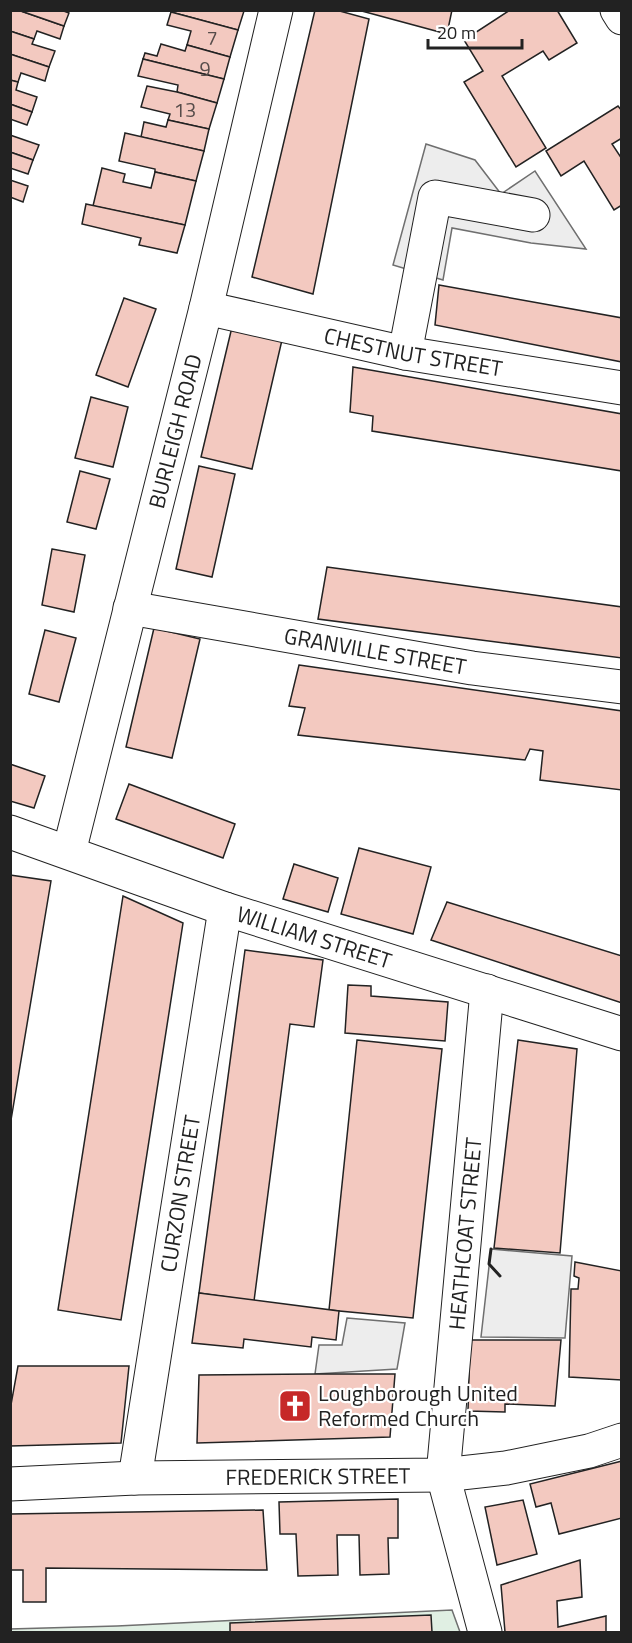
<svg xmlns="http://www.w3.org/2000/svg" width="632" height="1643" viewBox="0 0 632 1643" font-family="'Titillium Web',sans-serif">
<rect width="100%" height="100%" fill="#fff"/>
<!-- green -->
<polygon fill="#e0efe3" stroke="#6f6f6f" stroke-width="1.5" points="452,1610 460,1632 11,1632 10,1629 117,1626"/>
<!-- parking -->
<g fill="#ededed" stroke="#6f6f6f" stroke-width="1.5">
<polygon points="426,144 475,160 501,194 535,171 586,249 531,243 452,228 443,280 393,265"/>
<polygon points="491,1249 572,1256 565,1338 481,1337"/>
<polygon points="347,1318 405,1323 397,1369 315,1374 319,1345 342,1345"/>
</g>
<!-- building -->
<g fill="#f3c9c0" stroke="#222" stroke-width="1.5">
<polygon points="10,10 18,10 64,26 60,39 37,31 34,39 10,31"/>
<polygon points="18,10 61,10 69,13 64,26"/>
<polygon points="171,10 244,10 244,11 238,30 171,12"/>
<polygon points="315,10 336,10 369,19 313,294 252,277"/>
<polygon points="358,10 452,10 447,34"/>
<polygon points="557,10 577,43 549,60 543,51 502,76 546,148 516,167 464,82 483,71 464,40 510,10"/>
<polygon points="171,12 238,30 230,57 187,45 191,31 167,25"/>
<polygon points="10,31 34,39 32,44 55,51 49,67 10,54"/>
<polygon points="161,44 185,51 187,45 230,57 224,79 143,59 145,53 157,56"/>
<polygon points="10,54 49,67 45,81 21,73 18,82 10,80"/>
<polygon points="143,59 224,79 217,103 177,92 178,85 138,76"/>
<polygon points="10,80 18,82 16,90 37,97 32,112 10,104"/>
<polygon points="147,86 177,92 217,103 209,129 168,120 170,114 141,107"/>
<polygon points="10,104 32,112 27,125 10,119"/>
<polygon points="618,106 622,111 622,138 612,144 622,159 622,205 614,210 584,161 561,176 546,151"/>
<polygon points="168,120 209,129 204,151 141,137 144,122 166,127"/>
<polygon points="125,133 204,151 196,181 155,172 155,169 119,161"/>
<polygon points="10,135 39,145 33,160 10,152"/>
<polygon points="10,152 33,160 28,174 10,168"/>
<polygon points="102,168 125,174 123,182 151,188 155,172 196,181 185,225 93,206"/>
<polygon points="10,180 28,186 23,202 10,197"/>
<polygon points="86,204 185,225 177,253 139,245 141,238 82,224"/>
<polygon points="439,285 622,318 622,362 435,325"/>
<polygon points="124,298 156,309 128,387 96,375"/>
<polygon points="232,327 282,340 252,469 201,457"/>
<polygon points="353,367 622,414 622,471 372,431 373,416 350,412"/>
<polygon points="91,397 128,407 113,467 75,458"/>
<polygon points="199,466 235,474 212,577 176,569"/>
<polygon points="80,471 110,479 96,529 67,522"/>
<polygon points="52,549 85,555 74,612 42,605"/>
<polygon points="327,567 622,607 622,658 318,619"/>
<polygon points="154,628 200,639 172,758 126,747"/>
<polygon points="45,630 76,638 59,702 29,694"/>
<polygon points="299,665 622,711 622,790 540,780 543,751 530,749 525,760 298,735 305,708 289,706"/>
<polygon points="10,764 45,776 34,808 10,801"/>
<polygon points="129,784 235,824 223,858 116,819"/>
<polygon points="359,848 431,867 413,934 341,914"/>
<polygon points="294,864 338,878 328,912 283,899"/>
<polygon points="10,875 51,881 10,1126"/>
<polygon points="123,896 183,923 121,1320 58,1310"/>
<polygon points="447,902 622,956 622,1003 431,940"/>
<polygon points="245,950 323,960 314,1027 290,1024 254,1301 199,1293"/>
<polygon points="348,985 371,986 371,996 448,1002 445,1041 345,1033"/>
<polygon points="357,1040 442,1049 413,1318 329,1310"/>
<polygon points="518,1040 577,1049 560,1253 494,1248"/>
<polygon points="575,1262 622,1271 622,1380 569,1377 571,1289 578,1289 579,1278 574,1276"/>
<polygon points="199,1293 339,1311 336,1340 312,1337 311,1347 244,1339 243,1348 192,1343"/>
<polygon points="470,1340 561,1340 555,1406 505,1404 505,1412 468,1411"/>
<polygon points="18,1366 129,1366 121,1443 10,1446 10,1410"/>
<polygon points="315,1374 395,1374 390,1437 197,1443 199,1375"/>
<polygon points="622,1461 622,1518 559,1534 551,1503 536,1507 530,1484"/>
<polygon points="398,1499 398,1538 388,1538 389,1574 360,1575 359,1535 337,1535 338,1575 298,1576 296,1534 280,1534 279,1502"/>
<polygon points="523,1500 537,1554 497,1565 485,1507"/>
<polygon points="263,1510 267,1570 46,1568 46,1602 23,1602 23,1570 10,1570 10,1514"/>
<polygon points="580,1560 582,1597 557,1601 558,1627 606,1616 606,1632 505,1632 501,1585"/>
<polygon points="431,1615 432,1632 230,1632 230,1623"/>
</g>
<g fill="none" stroke-linecap="round" stroke-linejoin="round">
<defs>
<g id="minor">
<path id="s1" d="M206,308L405,353L622,388"/>
<polyline points="405,353 435,197 533,215"/>
<path id="s2" d="M130,608L472,668L622,687"/>
<path id="s3" d="M10,832L225,909L622,1034"/>
<path id="s4" d="M69,852L206,308L276,10"/>
<path id="s5" d="M135,1478L225,909"/>
<path id="s6" d="M10,1484L135,1478L443,1475L506,1468L589,1451L622,1440"/>
<path id="s7" d="M485,1632L443,1475L487,991"/>
</g>
<polyline id="major" points="617,10 622,18"/>
</defs>
<!-- minor casing -->
<use href="#minor" stroke="#222" stroke-width="35"/>
<!-- major casing -->
<use href="#major" stroke="#222" stroke-width="35"/>
<!-- minor -->
<use href="#minor" stroke="#fff" stroke-width="33"/>
<!-- major -->
<use href="#major" stroke="#fff" stroke-width="33"/>
<!-- wall -->
<polyline stroke="#222" stroke-width="3" points="491,1249 489,1264 500,1276"/>
</g>
<!-- icons -->
<defs>
<symbol id="church-square" viewBox="-11 -11 22 22"><rect x="-9" y="-9" width="18" height="18" rx="4" fill="#c62828" stroke="#fff"/><path d="M-1.2-6h2.4v3.5h3.3v2.4h-3.3V6h-2.4V-.1h-3.3v-2.4h3.3Z" fill="#fff"/></symbol>
</defs>
<g fill-rule="evenodd">
<use href="#church-square" x="276" y="1387" width="38" height="38"/>
</g>
<g text-anchor="middle" stroke-width="4.5" stroke-linejoin="round" paint-order="stroke">
<!-- number labels -->
<g font-size="20" fill="#564c4a">
<text x="212" y="45">7</text>
<text x="205" y="76">9</text>
<text x="185" y="117">13</text>
</g>
<!-- street labels -->
<g font-size="22" fill="#222" stroke="#fff">
<text dy="8" stroke="none"><textPath href="#s1" startOffset="212">CHESTNUT STREET</textPath></text>
<text dy="8" stroke="none"><textPath href="#s4" startOffset="434">BURLEIGH ROAD</textPath></text>
<text dy="8" stroke="none"><textPath href="#s2" startOffset="249">GRANVILLE STREET</textPath></text>
<text dy="8" stroke="none"><textPath href="#s3" startOffset="322">WILLIAM STREET</textPath></text>
<text dy="8" stroke="none"><textPath href="#s5" startOffset="288">CURZON STREET</textPath></text>
<text dy="8" stroke="none"><textPath href="#s7" startOffset="405">HEATHCOAT STREET</textPath></text>
<text dy="8" stroke="none"><textPath href="#s6" startOffset="308">FREDERICK STREET</textPath></text>
</g>
<!-- poi labels -->
<g font-size="22" fill="#222" stroke="#fff" text-anchor="start">
<text x="318" y="1401">Loughborough United<tspan x="318" dy="25">Reformed Church</tspan></text>
</g>
</g>
<!-- border -->
<rect width="632" height="1643" fill="none" stroke="#222222" stroke-width="24"/>
<!-- scale -->
<path d="M428 39v9h94v-9" fill="none" stroke="#222222" stroke-width="3"/>
<text x="437" y="39" font-size="18" fill="#222222" stroke="#ffffff" stroke-width="4.5" paint-order="stroke">20 m</text>
</svg>
